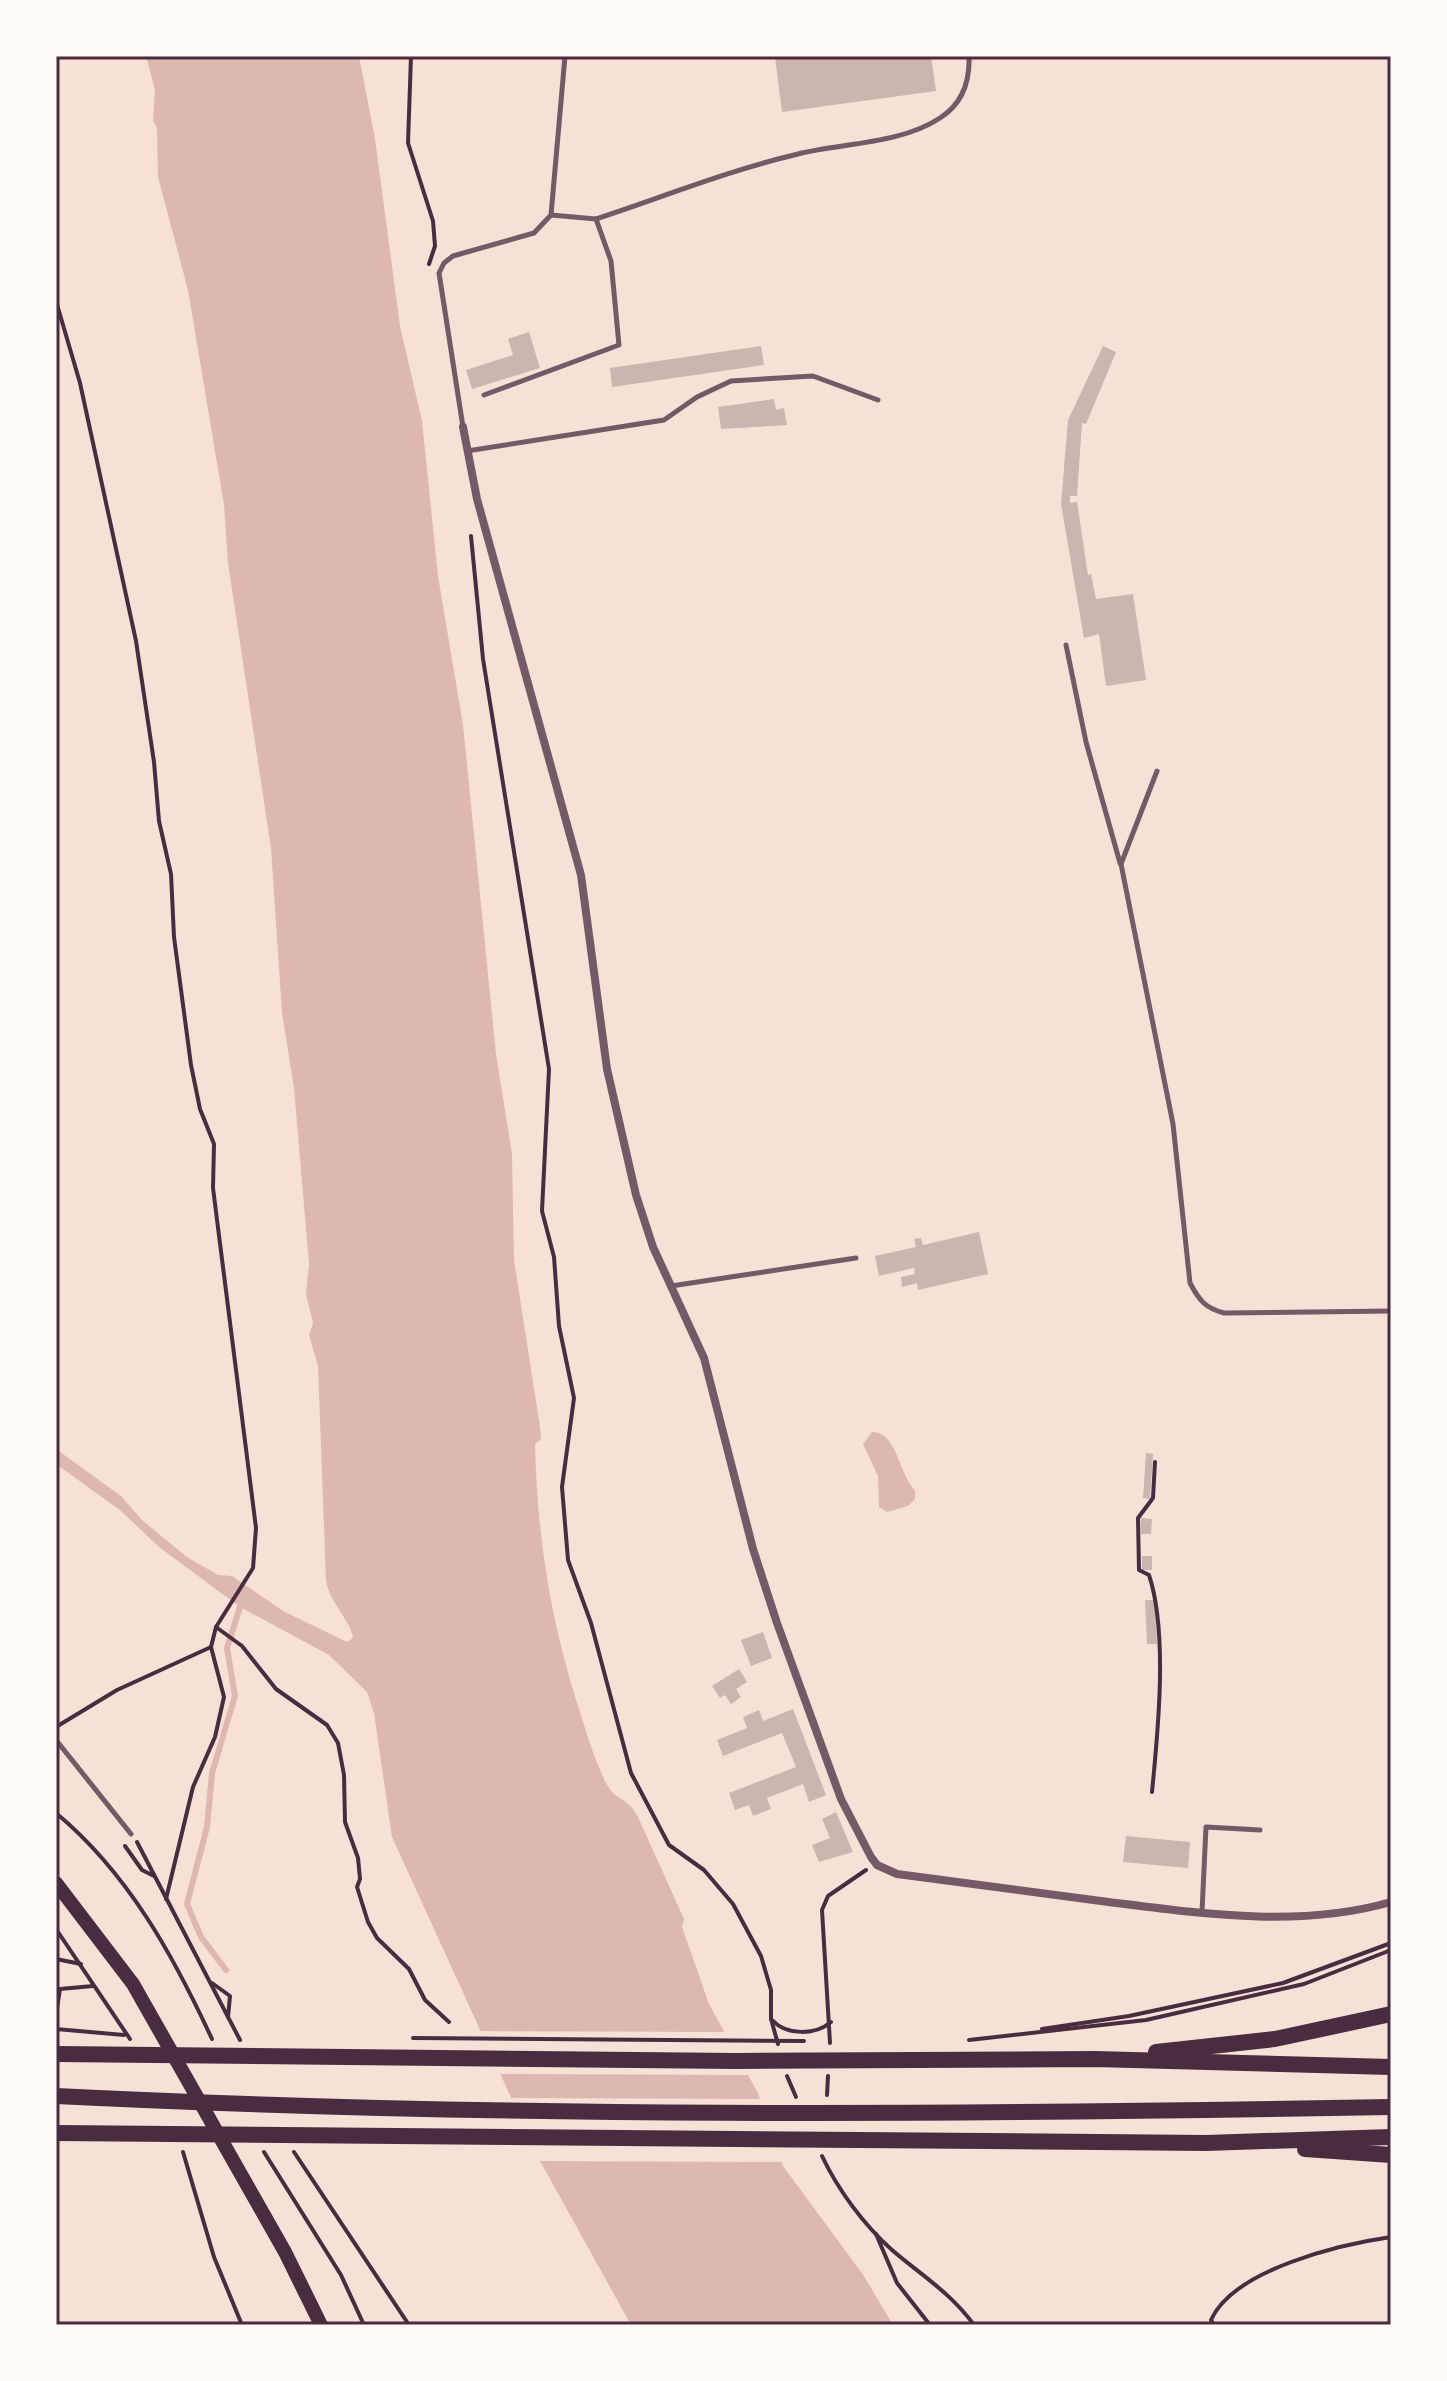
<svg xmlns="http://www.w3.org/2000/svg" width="1447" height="2381" viewBox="0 0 1447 2381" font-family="'Exo 2',sans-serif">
<rect width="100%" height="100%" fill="#f7e1d7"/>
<!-- water -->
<g fill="#dcb8b0">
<path d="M146,56H359L375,139L400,326L422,421L438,576L463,725L496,1054L512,1154L514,1260L540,1427L541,1439L535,1444C537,1534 550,1617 577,1703C586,1730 593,1757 606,1783C615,1801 627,1796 638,1817L684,1919L682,1927L709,2004L758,2093L783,2166L864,2276L893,2325H631L540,2161L392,1837L374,1713L367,1692L329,1655L240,1607L159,1547L121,1511L56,1464V1449L121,1496L142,1520L187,1557L218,1575L232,1576L283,1611L347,1642L353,1638C352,1623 330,1603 326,1581L318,1366L309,1335L313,1323L306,1294L309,1264L294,1088L282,1013L271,848L228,563L224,505L188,290L158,177L157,128L153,120L155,90Z"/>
<path d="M872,1432C897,1431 899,1475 915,1490V1499L908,1506L887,1512L879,1507L878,1476L863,1444Z"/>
</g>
<!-- pier -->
<g fill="#f7e1d7">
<polygon points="476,2031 729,2032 754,2075 496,2074"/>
<polygon points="506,2098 764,2099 786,2162 536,2161"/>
</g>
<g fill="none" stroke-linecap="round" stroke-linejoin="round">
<!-- stream -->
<polyline stroke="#dcb8b0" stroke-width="6" points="226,1970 201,1937 187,1904 207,1827 212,1773 235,1696 227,1648 240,1607"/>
</g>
<!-- building -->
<g fill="#ccb4b1">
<polygon points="931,56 936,91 782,112 775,57"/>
<polygon points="529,332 540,368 472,389 466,370 513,355 508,339"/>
<polygon points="761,346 764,365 612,387 610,368"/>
<polygon points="1103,346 1116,352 1086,424 1082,423 1077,496 1070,496 1070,503 1077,502 1088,575 1091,574 1096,599 1133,594 1146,680 1106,686 1099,634 1084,638 1061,504 1068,420"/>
<polygon points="774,399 776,410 784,408 787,425 721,429 718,407"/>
<polygon points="979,1232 988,1274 918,1290 917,1283 902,1287 901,1277 915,1274 914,1268 879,1276 875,1256 916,1247 914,1239 921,1238 923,1245"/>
<polygon points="1146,1453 1153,1454 1150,1499 1143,1498"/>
<polygon points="1141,1518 1152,1519 1151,1534 1141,1534"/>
<rect x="1142" y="1556" width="10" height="14"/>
<polygon points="1145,1600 1155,1600 1157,1644 1147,1644"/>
<polygon points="763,1632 772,1658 751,1666 741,1640"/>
<polygon points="739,1669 747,1682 736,1689 741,1697 731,1704 725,1695 720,1698 712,1686"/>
<polygon points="793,1709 826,1795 809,1802 803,1784 767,1798 771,1809 753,1816 749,1805 735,1810 729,1793 796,1767 782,1733 723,1756 717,1740 747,1728 743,1717 759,1710 763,1721"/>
<polygon points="836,1812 853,1852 819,1862 812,1845 830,1838 822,1819"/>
<polygon points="1126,1836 1190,1842 1188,1868 1123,1862"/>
</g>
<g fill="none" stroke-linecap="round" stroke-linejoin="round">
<!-- path -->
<g stroke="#4a2c40" stroke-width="4">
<polyline points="411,56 408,143 433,221 435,246 429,264"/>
<polyline points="56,301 80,383 136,641 154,762 159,821 171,874 174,937 191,1065 200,1109 214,1144 213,1188 256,1528 253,1568 216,1627 211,1647 117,1690 56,1727"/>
<polyline points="471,536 483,659 549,1069 542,1211 554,1257 559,1326 574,1398 562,1487 568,1560 591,1623 631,1773 669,1845 704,1870 733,1904 761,1956 771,1990 771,2019 778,2044"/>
<polyline points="216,1627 242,1646 276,1689 327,1725 338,1743 344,1775 345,1822 358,1858 360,1879 357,1887 368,1922 377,1938 409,1969 425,2000 449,2022"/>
<path d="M1152,1792C1158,1732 1168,1632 1149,1575L1139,1570L1138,1518L1153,1498L1155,1462"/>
<path d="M56,1813C128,1873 173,1955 212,2039"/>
<polyline points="137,1842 240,2040"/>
<polyline points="125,1846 142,1870 154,1876"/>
<polyline points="166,1899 193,1787 215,1737 224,1697 211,1647"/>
<polyline points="56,1929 130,2039"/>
<polyline points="56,1959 81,1964"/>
<polyline points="212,1983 230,1996 228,2017"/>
<polyline points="56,2015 60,1989 93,1986"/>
<path d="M772,2020C787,2036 816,2035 831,2022"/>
<polyline points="56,2029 124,2035"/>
<polyline points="1042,2029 1129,2016 1283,1983 1391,1943"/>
<polyline points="413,2038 804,2041"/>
<polyline points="969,2040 1146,2020 1304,1984 1391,1950"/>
<polyline points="830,2043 822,1910 828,1896 866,1870"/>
<polyline points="787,2076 796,2097"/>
<polyline points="827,2095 828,2076"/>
<polyline points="183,2152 214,2257 242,2325"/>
<polyline points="264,2152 341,2275 364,2325"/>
<polyline points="294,2152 409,2325"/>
<path d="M822,2156C838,2190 864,2225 892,2250C921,2275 951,2293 974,2325"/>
<polyline points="876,2234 897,2283 930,2325"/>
<path d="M1214,2325L1211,2320C1234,2269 1342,2244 1391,2237"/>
</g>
<!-- service -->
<g stroke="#755966" stroke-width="5">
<path d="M596,219C663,197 730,170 798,154C842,143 901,144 940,118C962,104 970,81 969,56"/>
<polyline points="484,395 619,345 611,261 596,219 551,215"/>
<polyline points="463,427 439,273 444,263 453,256 534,233 551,215 565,56"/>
<polyline points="467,451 664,420 697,397 731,381 813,376 878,400"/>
<polyline points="1066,645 1086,742 1120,863"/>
<path d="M1157,771L1121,864L1173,1124L1190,1283C1199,1300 1205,1308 1224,1313L1391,1311"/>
<polyline points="671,1286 856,1258"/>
<polyline points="56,1740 131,1834"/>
<polyline points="1202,1912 1206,1827 1260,1830"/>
</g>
<!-- minor -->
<path stroke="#755966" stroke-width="8" d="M463,427L477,499L581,875L607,1069L636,1195L653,1247L704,1358L753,1549L777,1623L841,1799L871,1857L877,1865L897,1874C965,1883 1033,1892 1101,1901C1197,1913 1297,1929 1391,1902"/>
<!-- primary -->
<polyline stroke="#4a2c40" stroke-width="14" points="56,1883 133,1984 285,2252 321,2325"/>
<!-- trunk -->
<g stroke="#4a2c40" stroke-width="16">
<polyline points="1156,2052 1275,2039 1391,2014"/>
<polyline points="56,2054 736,2061 1095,2059 1391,2067"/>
<path d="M56,2096C501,2118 946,2115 1391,2107"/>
<polyline points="56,2133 1206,2143 1391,2137"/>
<polyline points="1305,2149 1391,2155"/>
</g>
</g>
<!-- border -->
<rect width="1447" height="2381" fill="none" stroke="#fffaf5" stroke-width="116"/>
<rect x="58" y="58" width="1331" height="2265" fill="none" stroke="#4a2c40" stroke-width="3"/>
</svg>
